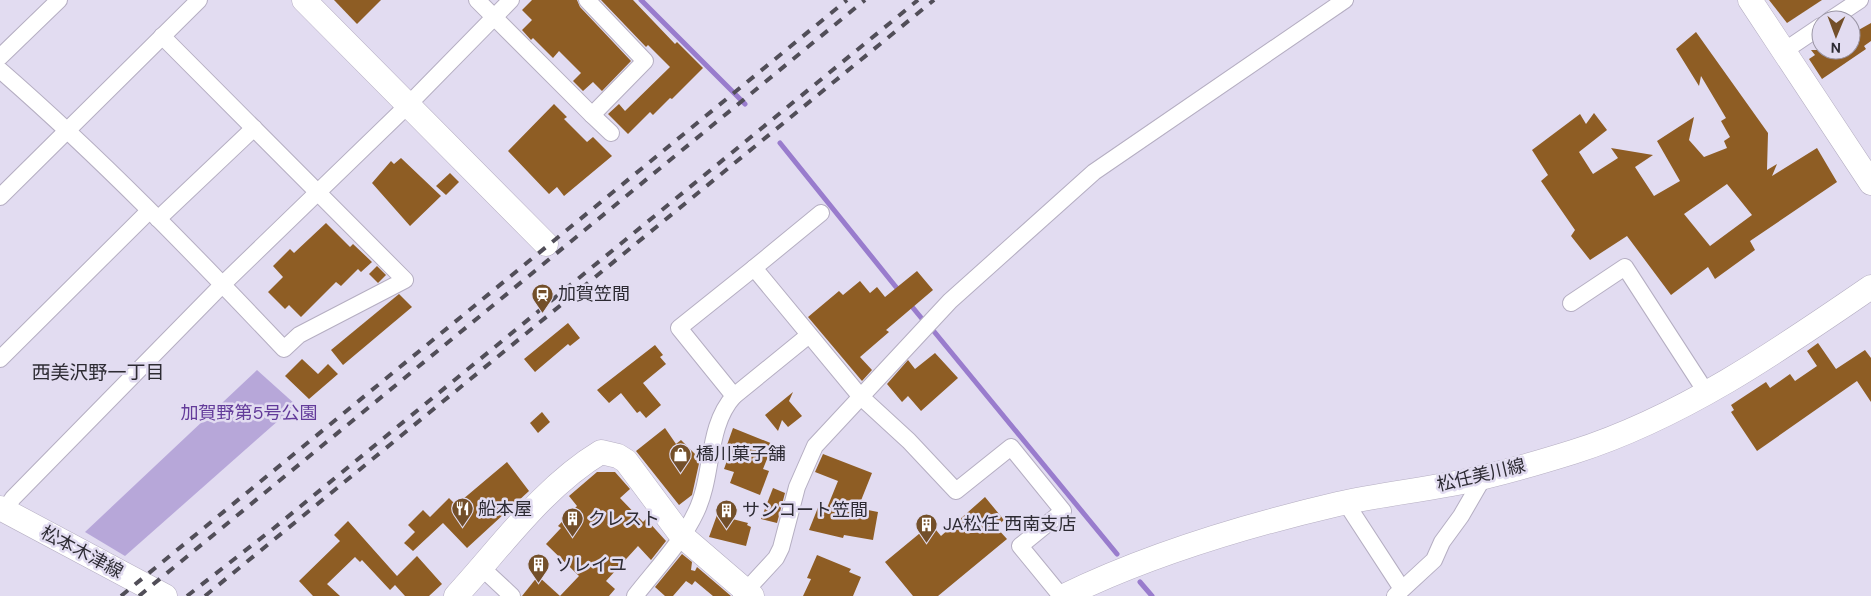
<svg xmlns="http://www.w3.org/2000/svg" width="1871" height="596" viewBox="0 0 1871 596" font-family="'DM Sans','Noto Sans JP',sans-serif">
<rect width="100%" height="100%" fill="#e2dcf1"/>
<!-- green -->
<polygon fill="#b7a7d9" points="257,370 296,405 125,556 85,532"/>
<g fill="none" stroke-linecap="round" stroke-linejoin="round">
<!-- stream -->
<g stroke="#997ccd" stroke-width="5">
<polyline points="641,0 745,104"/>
<polyline points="780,143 900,292"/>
<polyline points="909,303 923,320"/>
<polyline points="932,329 1117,554"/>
<polyline points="1140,582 1152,596"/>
</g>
</g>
<!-- building -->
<g fill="#8e5d24" fill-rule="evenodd">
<polygon points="334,0 381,0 357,24"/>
<polygon points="532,0 577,0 580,7 631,61 602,91 593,82 583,91 573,81 581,73 559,51 553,58 533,38 531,40 522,30 532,20 522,10"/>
<polygon points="601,0 633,0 675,44 677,42 703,68 672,99 670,98 653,115 650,112 628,134 608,114 619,104 625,111 670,67 648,45 646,47"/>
<polygon points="1769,0 1822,0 1787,23"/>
<polygon points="1871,23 1871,41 1864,46 1866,49 1822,79 1809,59 1815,55 1811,50 1851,50 1851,25 1855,32"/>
<path d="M1696,32L1768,133L1767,170L1777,164L1772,176L1817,148L1837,182L1750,241L1755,250L1715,279L1708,267L1671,295L1627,236L1590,260L1571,236L1575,230L1541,181L1548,175L1532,150L1580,114L1586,124L1594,113L1607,130L1579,152L1593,174L1618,158L1611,148L1653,155L1635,167L1654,196L1680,181L1657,141L1694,117L1689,140L1704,157L1727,148L1724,141L1730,137L1721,121L1726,118L1701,76L1699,86L1676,49ZM1727,184L1752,215L1710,246L1684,214Z"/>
<polygon points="554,104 567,117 564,119 587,142 593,137 612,156 564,196 557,187 549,194 508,151"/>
<polygon points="401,158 441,196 410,226 372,183 391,161 394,164"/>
<polygon points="450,173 459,182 446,195 436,186"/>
<polygon points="326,223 350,247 353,244 372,262 361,272 358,269 341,286 336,282 301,317 289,305 285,309 268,292 283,277 273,266 290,249 294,253"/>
<polygon points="377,266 386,275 378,283 369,274"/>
<polygon points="917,271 933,290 886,330 889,332 860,357 872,370 862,381 808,317 839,291 843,295 860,281 870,293 877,287 885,297"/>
<polygon points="399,294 412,307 343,365 331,350"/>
<polygon points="568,323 580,338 570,346 568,344 535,372 524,359"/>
<polygon points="1818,343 1836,369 1865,350 1871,358 1871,402 1857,381 1757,451 1731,412 1734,410 1731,405 1766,382 1770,388 1790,374 1795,381 1817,366 1807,351"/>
<polygon points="655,345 663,355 660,357 666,364 643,383 661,405 646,418 640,411 637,413 621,393 609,403 597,390"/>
<polygon points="935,353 958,378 921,411 908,396 902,402 887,384 908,360 915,369"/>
<polygon points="302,359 318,374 328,364 338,374 309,399 285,376"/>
<polygon points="793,392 789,401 802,416 788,427 782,420 778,431 765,415"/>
<polygon points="542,412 550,422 538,433 530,423"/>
<polygon points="665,428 676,444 681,440 700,459 692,495 679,505 636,451"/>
<polygon points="733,428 773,444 763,469 769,471 760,495 730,483 734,472 724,469 732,447 727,445"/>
<polygon points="823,454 872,473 858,508 878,512 873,540 844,535 843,538 809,530 819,505 827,508 838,481 815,472"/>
<polygon points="507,462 529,491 467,548 443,523 413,551 404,543 415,532 408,525 423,510 430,517 449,498 456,505"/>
<polygon points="597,472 615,472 630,489 620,498 643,522 646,519 666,541 651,560 638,546 606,581 615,589 609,596 560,596 579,576 546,544 561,528 558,526 577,506 569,496"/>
<polygon points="773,488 785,493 777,523 761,519"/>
<polygon points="985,497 1004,520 996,527 1007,539 938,596 913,596 885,562 931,524 941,536"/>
<polygon points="717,515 748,523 747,525 751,527 746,546 709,537"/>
<polygon points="348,521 397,576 417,556 442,584 429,596 405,596 395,585 390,590 362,560 360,562 355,557 327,584 340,596 313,596 299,581 340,541 334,535"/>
<polygon points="682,554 692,562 691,570 695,571 697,567 731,596 713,596 695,581 692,585 686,581 673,596 665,596 655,587"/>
<polygon points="817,555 851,569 849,572 861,577 853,596 803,596 811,579 807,578"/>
<polygon points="538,576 560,596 522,596"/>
</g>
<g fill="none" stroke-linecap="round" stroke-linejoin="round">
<defs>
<g id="street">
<polyline points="477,0 592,115 645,61 587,0"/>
<polyline points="1830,20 1860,0"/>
<polyline points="1784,51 1821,26"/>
<polyline points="0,57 59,0"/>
<path d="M0,70C100,157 193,253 284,349L299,335L405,280L162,36"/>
<polyline points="592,115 611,133"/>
<polyline points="0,197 199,0"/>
<polyline points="821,213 754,268 860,396 909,441 956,491 1011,447 1063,511 1020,546 1061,596"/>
<polyline points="158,219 254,128"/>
<polyline points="754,268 679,328 734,396 809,335"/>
<polyline points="1571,303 1625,267 1706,392"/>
<polyline points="0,359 149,211"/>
<polyline points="1346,503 1402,589"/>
<polyline points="4,511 13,498 223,284 408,105 511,0"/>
<polyline points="482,568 512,596"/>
<path d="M635,596C656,569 682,542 696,512C714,475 706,427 734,396"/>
<polyline points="741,596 776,558 781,548 797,487 815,446 950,301 1094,172 1345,0"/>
<polyline points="1395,596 1434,560 1442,542 1461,516 1483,478"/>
</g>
<g id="secondary">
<polyline points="304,0 546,244"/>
<polyline points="1750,0 1871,183"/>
<polyline points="0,508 165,596"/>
<path d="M456,596C501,547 543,487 601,452L618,456L626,461L681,535L752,596"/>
<path d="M1064,596C1150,554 1244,526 1338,504C1386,493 1436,489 1484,477C1514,470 1544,461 1573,452C1681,418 1778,351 1871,287"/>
</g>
</defs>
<!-- street casing -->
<use href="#street" stroke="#b5aec2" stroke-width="18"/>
<!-- secondary casing -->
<use href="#secondary" stroke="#b5aec2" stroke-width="25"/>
<!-- street -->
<use href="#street" stroke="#fff" stroke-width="16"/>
<!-- secondary -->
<use href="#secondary" stroke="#fff" stroke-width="24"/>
<!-- rail -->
<g stroke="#514e58" stroke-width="4" stroke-dasharray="9 9" stroke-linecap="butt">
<polyline points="121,596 847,0"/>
<polyline points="139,596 865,0"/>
<polyline points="187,596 274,528 918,0"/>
<polyline points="205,596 934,0"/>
</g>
</g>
<!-- icons -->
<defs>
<symbol id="station-pin" viewBox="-11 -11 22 30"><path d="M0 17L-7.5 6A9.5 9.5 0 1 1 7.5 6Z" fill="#734f29" stroke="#e2dcf1"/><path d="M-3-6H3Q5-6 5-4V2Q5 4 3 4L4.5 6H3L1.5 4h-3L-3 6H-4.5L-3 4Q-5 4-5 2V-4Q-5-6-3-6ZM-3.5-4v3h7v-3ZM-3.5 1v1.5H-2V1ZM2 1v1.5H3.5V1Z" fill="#fff"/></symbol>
<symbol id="shop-pin" viewBox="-11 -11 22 30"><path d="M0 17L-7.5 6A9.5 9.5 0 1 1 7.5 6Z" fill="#734f29" stroke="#e2dcf1"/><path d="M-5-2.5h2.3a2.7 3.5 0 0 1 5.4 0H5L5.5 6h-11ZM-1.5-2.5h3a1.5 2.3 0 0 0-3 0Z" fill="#fff"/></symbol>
<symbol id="restaurant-pin" viewBox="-11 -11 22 30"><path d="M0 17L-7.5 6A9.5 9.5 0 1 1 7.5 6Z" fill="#734f29" stroke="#e2dcf1"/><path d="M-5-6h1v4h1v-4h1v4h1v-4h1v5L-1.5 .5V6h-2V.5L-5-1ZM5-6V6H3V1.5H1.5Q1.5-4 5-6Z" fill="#fff"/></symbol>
<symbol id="building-pin" viewBox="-11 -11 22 30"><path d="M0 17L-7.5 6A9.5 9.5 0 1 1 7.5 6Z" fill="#734f29" stroke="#e2dcf1"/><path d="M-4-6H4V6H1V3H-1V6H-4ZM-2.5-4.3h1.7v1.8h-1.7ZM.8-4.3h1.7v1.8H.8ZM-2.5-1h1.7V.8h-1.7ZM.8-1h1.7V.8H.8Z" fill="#fff"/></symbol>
</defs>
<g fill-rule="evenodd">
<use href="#station-pin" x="530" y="282" width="25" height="34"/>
<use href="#shop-pin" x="668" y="442" width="25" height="34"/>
<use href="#restaurant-pin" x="450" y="496" width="25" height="34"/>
<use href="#building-pin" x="714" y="498" width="25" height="34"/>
<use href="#building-pin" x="560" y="506" width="25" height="34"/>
<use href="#building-pin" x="914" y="512" width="25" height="34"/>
<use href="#building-pin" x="526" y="552" width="25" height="34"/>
</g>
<g text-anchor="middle" stroke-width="5" stroke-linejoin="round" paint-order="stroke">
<!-- poi labels -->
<g font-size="18" fill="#2d2b33" stroke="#e2dcf1" text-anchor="start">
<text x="558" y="300">加賀笠間</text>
<text x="696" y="460">橋川菓子舗</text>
<text x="478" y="515">船本屋</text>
<text x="742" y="516">サンコート笠間</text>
<text x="588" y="525">クレスト</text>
<text x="943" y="530">JA松任 西南支店</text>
<text x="555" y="571">ソレイユ</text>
</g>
<!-- park labels -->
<g font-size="18" fill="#633b9a" stroke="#e2dcf1">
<text x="249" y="419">加賀野第5号公園</text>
</g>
<!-- street labels -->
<g font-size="18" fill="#2d2b33" stroke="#e2dcf1">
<text transform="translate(1481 475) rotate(-13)" y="6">松任美川線</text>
<text transform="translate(82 552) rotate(28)" y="6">松本木津線</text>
</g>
<!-- neighbourhood labels -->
<g font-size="19" fill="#2d2b33" stroke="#e2dcf1">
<text x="98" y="379">西美沢野一丁目</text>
</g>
</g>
<!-- north arrow -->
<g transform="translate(1836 35) rotate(181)"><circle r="24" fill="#e2dcf1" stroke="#9a95a5"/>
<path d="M0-4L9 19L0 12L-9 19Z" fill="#734f29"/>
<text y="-8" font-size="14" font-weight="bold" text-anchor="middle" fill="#2d2b33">N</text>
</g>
</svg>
